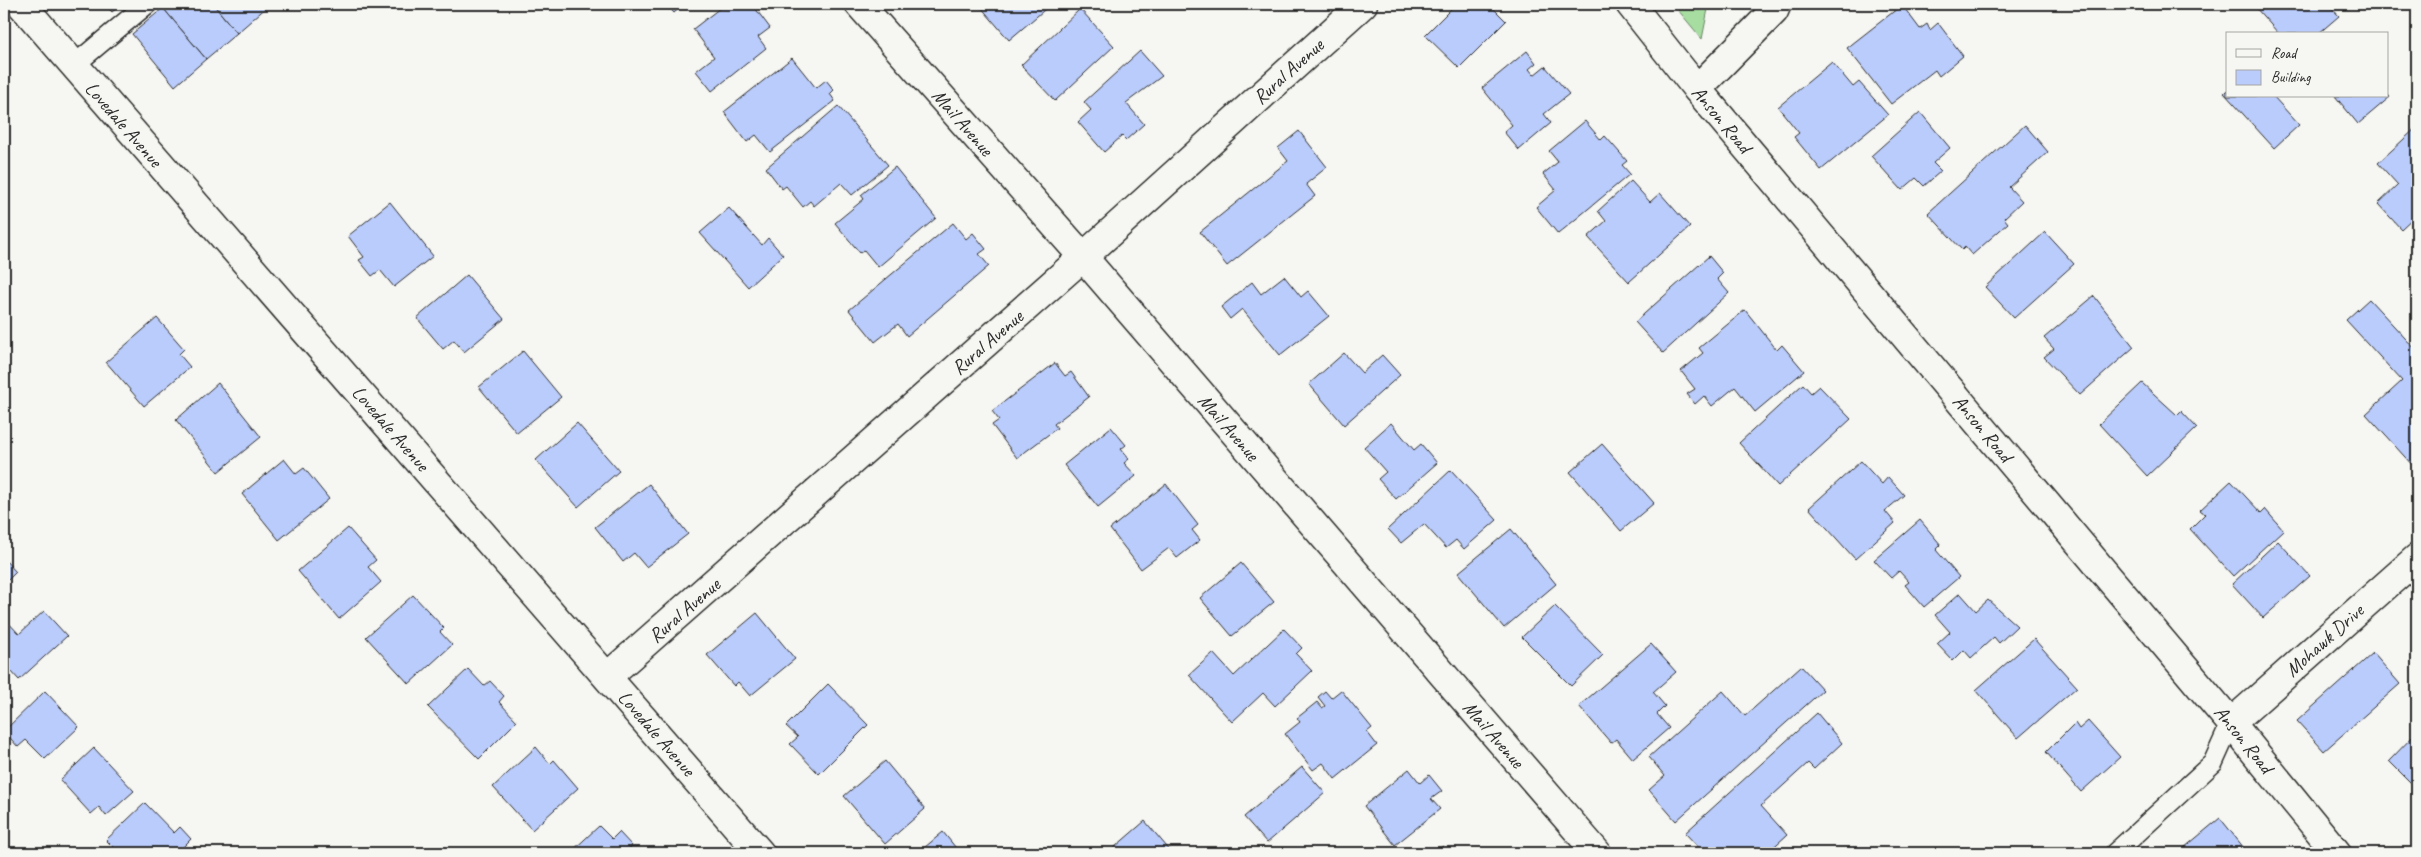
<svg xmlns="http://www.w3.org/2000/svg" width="2421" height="857" viewBox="0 0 2421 857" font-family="Caveat,sans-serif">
<rect width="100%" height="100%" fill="#f6f6f2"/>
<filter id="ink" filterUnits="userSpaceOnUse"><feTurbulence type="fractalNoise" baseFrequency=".02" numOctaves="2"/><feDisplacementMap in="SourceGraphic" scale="10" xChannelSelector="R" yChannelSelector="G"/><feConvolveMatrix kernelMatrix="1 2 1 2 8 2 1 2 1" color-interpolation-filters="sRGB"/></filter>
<g filter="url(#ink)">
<!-- green -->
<polygon fill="#a7dda1" stroke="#698466" points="1673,4 1709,4 1702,39"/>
<!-- building -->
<g fill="#baccfc" stroke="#2b2b2b">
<polygon points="104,4 122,4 112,12"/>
<polygon points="168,4 213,4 237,33 206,59 163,8"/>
<polygon points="213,4 266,4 268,6 237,33"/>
<polygon points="666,4 684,4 674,13"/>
<polygon points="725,4 740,4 744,9 752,4 770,28 758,37 766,48 712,91 696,71 714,57 693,29"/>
<polygon points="974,4 1050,4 1050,5 1009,40 980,6 978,8"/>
<polygon points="1456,4 1489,4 1506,21 1459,68 1425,35"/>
<polygon points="2259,4 2328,4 2339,16 2318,34 2279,34 2255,7"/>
<polygon points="1902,5 1920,29 1927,24 1930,30 1938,23 1963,56 1939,76 1935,70 1891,104 1847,48"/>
<polygon points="163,8 206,59 175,86 132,34"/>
<polygon points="1080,9 1114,46 1055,101 1021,65"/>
<polygon points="1140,51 1162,76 1126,103 1144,124 1126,140 1122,136 1104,152 1078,122 1091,110 1084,102"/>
<polygon points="1527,51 1536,63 1529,69 1534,75 1545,66 1569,94 1544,114 1551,123 1519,150 1504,132 1512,125 1482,88"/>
<polygon points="792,58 816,88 826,80 834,90 830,94 835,101 770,152 756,135 747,142 724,112"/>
<polygon points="1832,62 1853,87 1859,82 1888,115 1821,170 1794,137 1799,133 1778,107"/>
<polygon points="2227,90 2227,96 2273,96 2299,125 2274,148 2224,93"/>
<polygon points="2387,94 2390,97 2358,124 2335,96 2387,96"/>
<polygon points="838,106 888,165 852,195 841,183 814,206 810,201 803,207 786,186 782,189 766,168"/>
<polygon points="1920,112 1950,148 1933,163 1941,171 1924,186 1916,178 1902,190 1871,156"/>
<polygon points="1585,121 1601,140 1605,136 1627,161 1622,165 1630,174 1558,234 1536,207 1556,190 1543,174 1558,162 1549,151"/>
<polygon points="2025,125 2048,152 2009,187 2022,201 2004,218 2008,223 1972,255 1965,247 1962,250 1928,213"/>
<polygon points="2417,127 2417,214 2401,229 2378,204 2398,185 2378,163"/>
<polygon points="1299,131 1327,167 1306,184 1315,196 1227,266 1200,232 1288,161 1278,148"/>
<polygon points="895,167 936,218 878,267 864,250 860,253 835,223 864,199 861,195"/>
<polygon points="1631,181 1650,202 1660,193 1690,227 1629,282 1588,237 1606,221 1598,211"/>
<polygon points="390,202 433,256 394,287 380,270 372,276 359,260 364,257 348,236"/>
<polygon points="729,208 762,245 768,238 783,255 748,287 700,233"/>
<polygon points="953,223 966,239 973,233 986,249 979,254 989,266 907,336 898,324 875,342 849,310"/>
<polygon points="2045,232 2074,264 2014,318 1985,287"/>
<polygon points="1709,256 1723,273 1717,279 1729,293 1663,353 1635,322"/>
<polygon points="467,275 504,319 464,352 454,340 443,349 417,318"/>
<polygon points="1284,276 1301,297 1308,291 1329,316 1280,355 1242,309 1230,319 1221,307 1252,282 1261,294"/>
<polygon points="2094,296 2134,347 2080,395 2044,357 2054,349 2044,338"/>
<polygon points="2369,299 2417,351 2417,465 2414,467 2366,414 2402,381 2346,320"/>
<polygon points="1745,310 1777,350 1782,345 1804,371 1755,412 1735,387 1712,406 1704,396 1695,404 1687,394 1695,389 1681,371 1703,353 1699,348"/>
<polygon points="157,318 184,349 179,354 190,367 144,406 106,362"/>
<polygon points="523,351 561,397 517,433 479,387"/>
<polygon points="1344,353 1362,373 1382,355 1400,375 1344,425 1309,384"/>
<polygon points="1055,363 1065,376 1071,372 1089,397 1054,424 1057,428 1017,458 992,425 999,420 992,411"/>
<polygon points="218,383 261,437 218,472 176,420"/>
<polygon points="2142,383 2177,415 2181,411 2197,428 2147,476 2099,424"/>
<polygon points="1803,384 1811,393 1819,386 1851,419 1778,486 1739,443"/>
<polygon points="577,423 619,471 578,507 536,460"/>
<polygon points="1391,423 1414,450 1421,444 1437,463 1396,499 1378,479 1386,472 1364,447"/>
<polygon points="1111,427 1126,445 1121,449 1129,459 1124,463 1136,476 1098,507 1064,465"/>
<polygon points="1602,444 1654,503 1621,531 1570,472"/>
<polygon points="284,459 296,474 304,468 329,499 279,540 242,494"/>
<polygon points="1861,461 1882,484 1888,477 1904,495 1885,511 1895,523 1855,559 1809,508"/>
<polygon points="1451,470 1497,520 1464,549 1456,540 1446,548 1424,524 1401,543 1388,529"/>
<polygon points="2231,481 2261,513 2265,509 2283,530 2233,576 2190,529 2205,514 2200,510"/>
<polygon points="649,484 688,534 646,567 634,553 623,562 595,527"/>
<polygon points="1166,484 1198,525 1192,530 1200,540 1177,558 1169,548 1141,569 1110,529"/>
<polygon points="1920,520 1941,545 1936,550 1959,577 1924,607 1905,585 1909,582 1899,571 1891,578 1874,560"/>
<polygon points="348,528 376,560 368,567 381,582 339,619 298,571"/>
<polygon points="1511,529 1556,584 1504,628 1458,573"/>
<polygon points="2278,541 2310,576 2263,618 2232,584"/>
<polygon points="4,559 16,572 4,584"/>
<polygon points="1241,563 1274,602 1232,636 1200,598"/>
<polygon points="1960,593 1976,611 1988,600 2017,626 1999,643 1994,637 1971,658 1964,650 1953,661 1937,644 1950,632 1935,615"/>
<polygon points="413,595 444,628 440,632 452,645 409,684 366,637"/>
<polygon points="1555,606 1603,655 1571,686 1522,637"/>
<polygon points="44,611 67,636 19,680 11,671 4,679 4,618 19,634"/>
<polygon points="757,613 795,659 750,696 738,682 734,686 707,655"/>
<polygon points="1284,629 1302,648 1296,654 1312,671 1275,706 1263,693 1232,722 1189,675 1213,653 1234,676"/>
<polygon points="2034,639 2077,687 2018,738 1976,690"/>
<polygon points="1651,644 1676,672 1653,692 1665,706 1657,714 1669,728 1633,759 1616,739 1611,743 1579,706"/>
<polygon points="2373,653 2400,684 2324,751 2297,721"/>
<polygon points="1801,666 1823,690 1676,821 1649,790 1665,776 1649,757 1723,691 1745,716"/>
<polygon points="468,669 484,686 490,681 504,696 499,702 517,721 479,759 428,707"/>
<polygon points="828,684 868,725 819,774 790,744 798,737 786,726"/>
<polygon points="1341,690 1372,728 1367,732 1377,745 1335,779 1323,763 1313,770 1285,734 1300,722 1297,718 1317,702 1322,708 1325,706 1318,697 1325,691 1331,698"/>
<polygon points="45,691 79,727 45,759 26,740 18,747 4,731"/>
<polygon points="1817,713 1842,743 1814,769 1808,763 1761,806 1787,835 1767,853 1704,853 1685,833"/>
<polygon points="2088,721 2120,757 2081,792 2046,752 2075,723 2079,729"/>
<polygon points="2417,732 2417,789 2389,761"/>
<polygon points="536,747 550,764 554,760 578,788 532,830 493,787"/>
<polygon points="94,748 134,791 106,816 99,807 91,814 60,780"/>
<polygon points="885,761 925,809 885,844 844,796"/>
<polygon points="1302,767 1325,793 1267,843 1244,817"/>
<polygon points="1409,769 1420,783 1429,775 1442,791 1431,799 1440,809 1395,845 1364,806"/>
<polygon points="145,803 174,833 180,827 191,839 177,853 119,853 106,840"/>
<polygon points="2220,818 2248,853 2178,853"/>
<polygon points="1145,821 1172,853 1108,853"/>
<polygon points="599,826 612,839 619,832 632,846 625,853 570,853"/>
<polygon points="943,832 960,853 918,853"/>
<polygon points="1443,846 1448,853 1433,853"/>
</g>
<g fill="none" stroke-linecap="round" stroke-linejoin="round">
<defs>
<g id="lane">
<polyline points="73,66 147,4"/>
<polyline points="2115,853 2213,763 2231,723"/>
</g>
<g id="street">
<polyline points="21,4 760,853"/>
<polyline points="859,4 1083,257 1597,853"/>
<polyline points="1630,4 1697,89 2231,723 2337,853"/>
<polyline points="1697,89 1774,11 1777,4"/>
<polyline points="608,676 1083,257 1363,4"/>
<polyline points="2231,723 2417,558"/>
</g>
</defs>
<!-- lane casing -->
<use href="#lane" stroke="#2b2b2b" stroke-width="22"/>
<!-- street casing -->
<use href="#street" stroke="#2b2b2b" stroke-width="31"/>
<!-- lane -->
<use href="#lane" stroke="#f6f6f2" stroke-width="19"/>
<!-- street -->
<use href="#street" stroke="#f6f6f2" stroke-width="28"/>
</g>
</g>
<g text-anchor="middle" stroke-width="4.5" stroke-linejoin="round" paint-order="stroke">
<!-- street labels -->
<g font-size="20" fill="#2b2b2b" stroke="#f6f6f2">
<text transform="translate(1288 71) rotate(-42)" y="7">Rural Avenue</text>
<text transform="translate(1722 119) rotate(50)" y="7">Anson Road</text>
<text transform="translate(963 122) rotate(49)" y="7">Mail Avenue</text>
<text transform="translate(124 124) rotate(49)" y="7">Lovedale Avenue</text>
<text transform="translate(987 342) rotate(-41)" y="7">Rural Avenue</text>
<text transform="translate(1229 427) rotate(49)" y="7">Mail Avenue</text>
<text transform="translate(391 428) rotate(49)" y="7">Lovedale Avenue</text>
<text transform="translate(1983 428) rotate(50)" y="7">Anson Road</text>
<text transform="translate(684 610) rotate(-41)" y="7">Rural Avenue</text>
<text transform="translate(2324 640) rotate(-42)" y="7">Mohawk Drive</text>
<text transform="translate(657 733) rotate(49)" y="7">Lovedale Avenue</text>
<text transform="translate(1494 734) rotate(49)" y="7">Mail Avenue</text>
<text transform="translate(2244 739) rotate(51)" y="7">Anson Road</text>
</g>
</g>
<!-- margin -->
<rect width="2421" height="857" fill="none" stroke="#f6f6f2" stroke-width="20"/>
<rect x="10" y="10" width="2401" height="837" fill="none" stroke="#2b2b2b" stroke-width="2" filter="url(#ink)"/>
<!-- legend -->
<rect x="2226" y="32" width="162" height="65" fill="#f6f6f2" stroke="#a5a5a2"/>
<rect x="2236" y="49" width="25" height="8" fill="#f6f6f2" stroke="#a5a5a2"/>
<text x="2271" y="58" font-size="15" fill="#2b2b2b">Road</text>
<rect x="2236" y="70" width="25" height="15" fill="#baccfc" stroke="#a5a5a2"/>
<text x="2271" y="82" font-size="15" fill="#2b2b2b">Building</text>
</svg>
